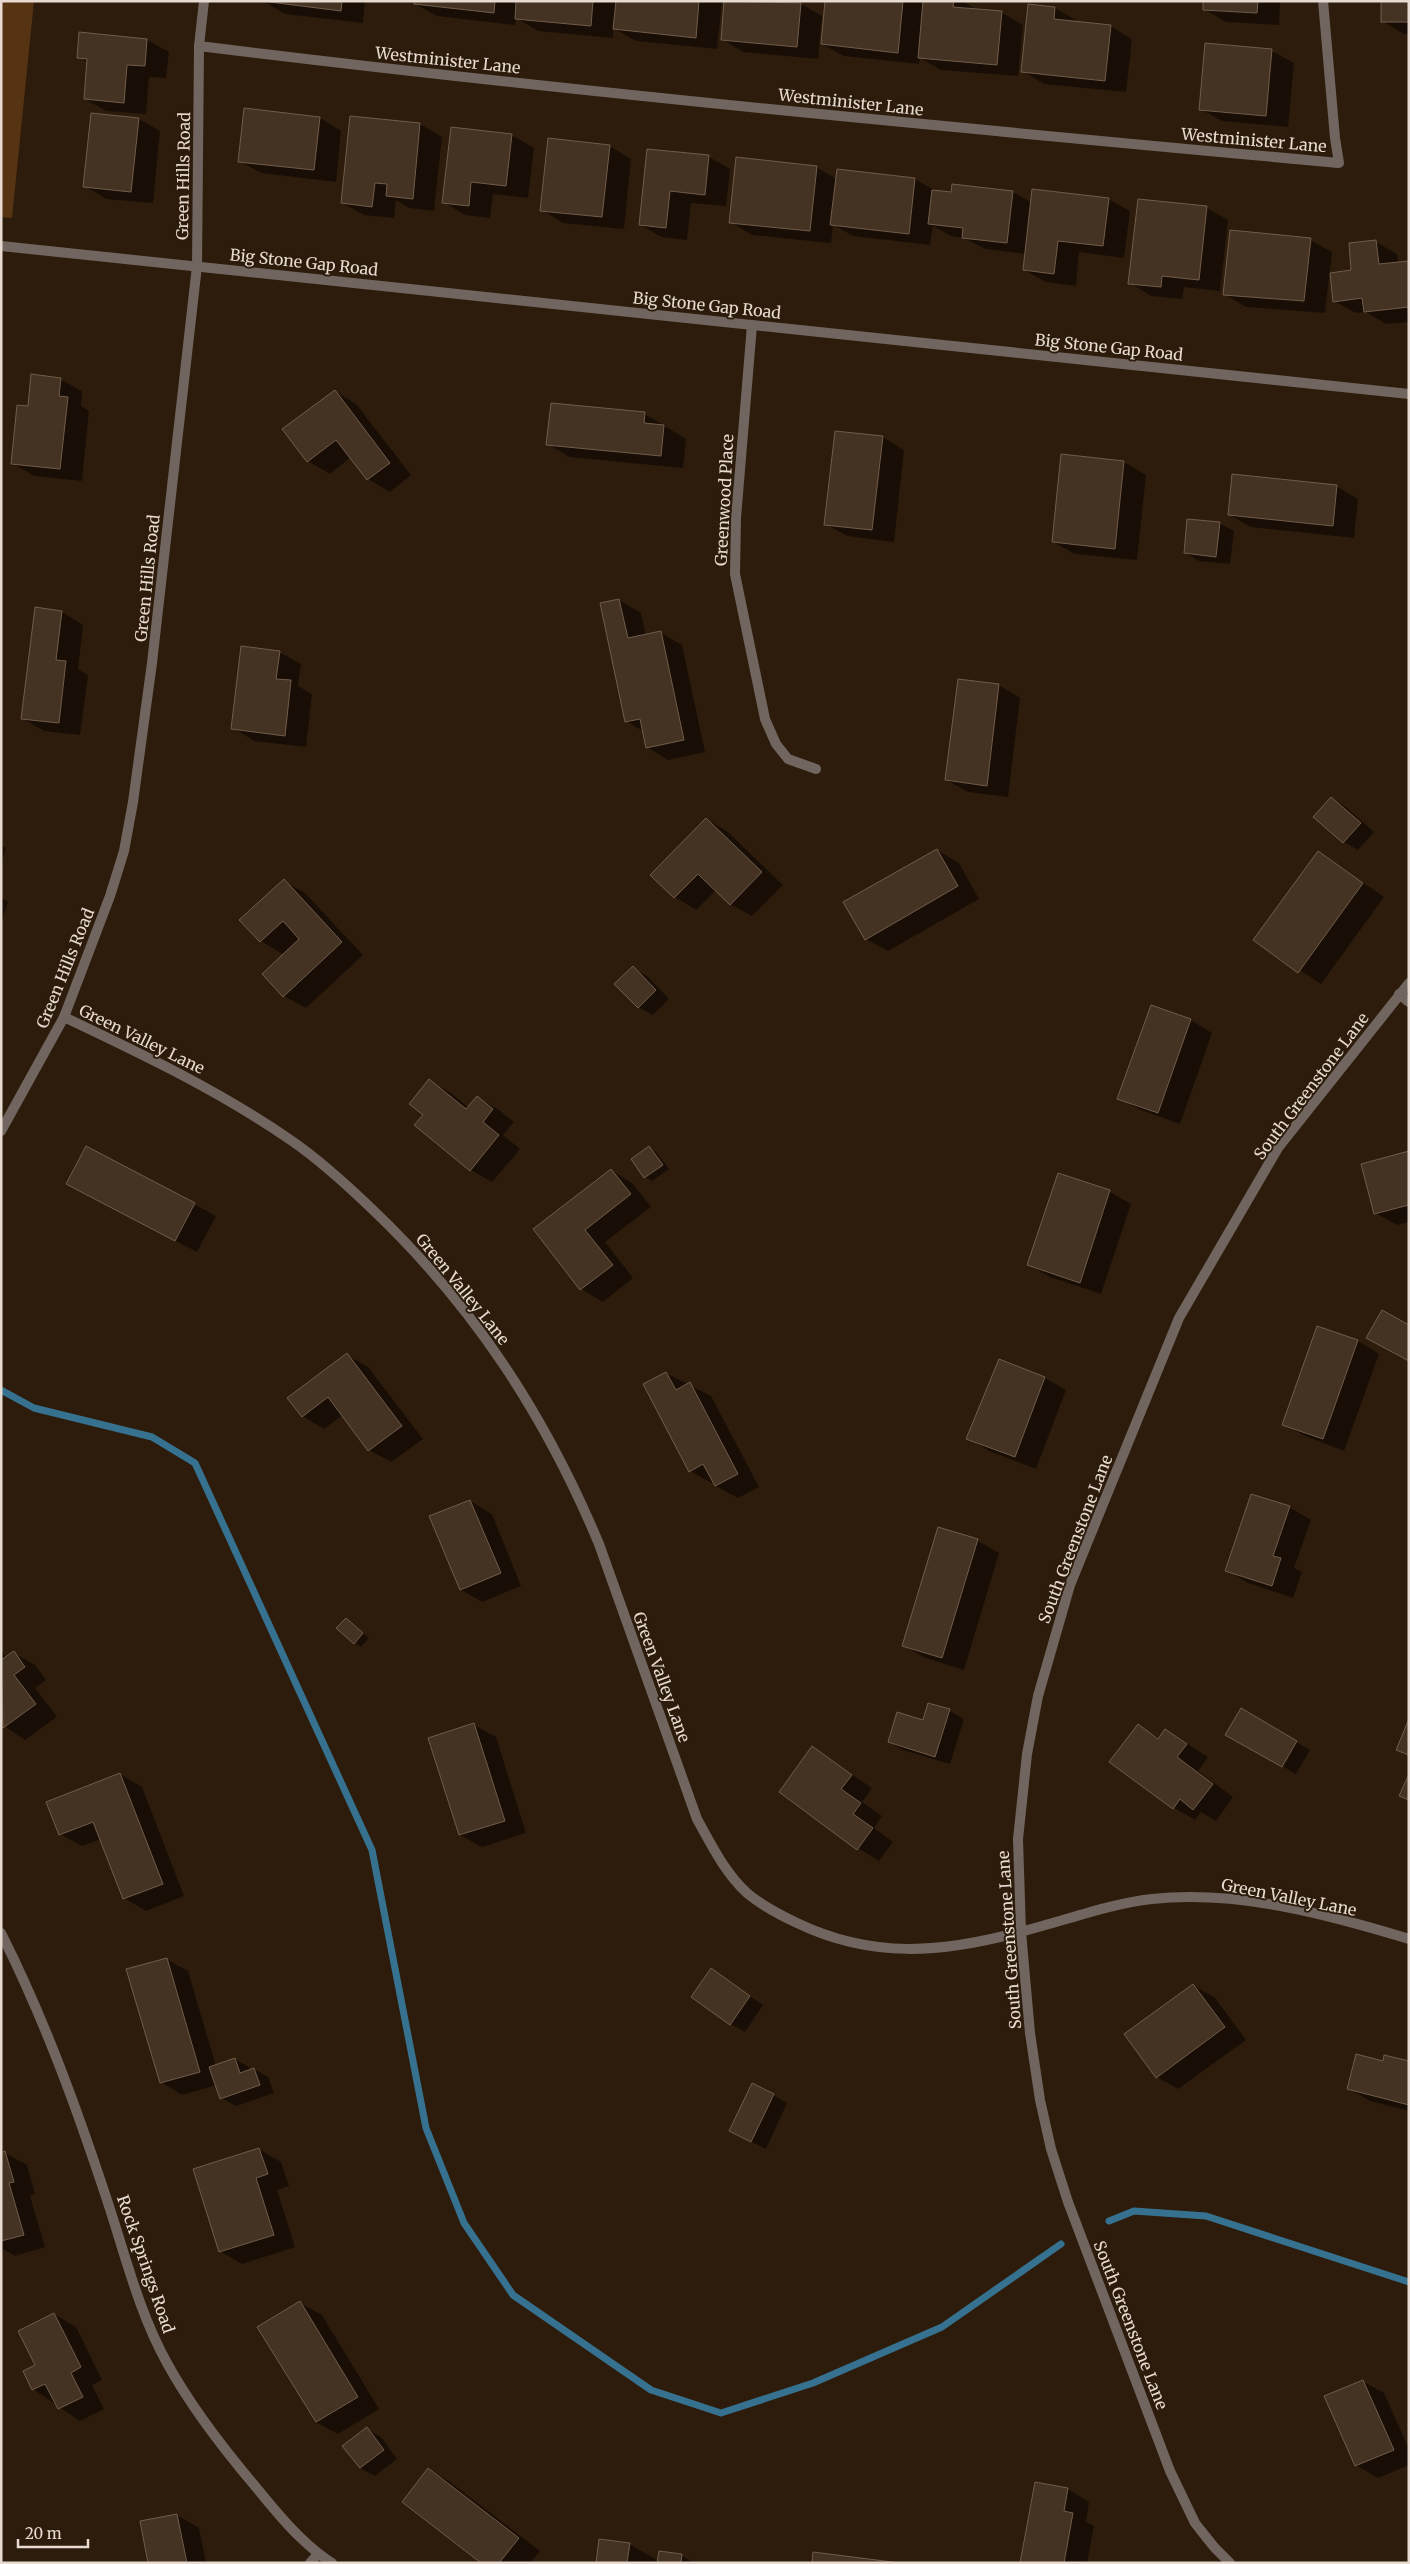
<svg xmlns="http://www.w3.org/2000/svg" width="1410" height="2564" viewBox="0 0 1410 2564" font-family="Merriweather,serif">
<rect width="100%" height="100%" fill="#2d1c0c"/>
<!-- green -->
<polygon fill="#553313" points="1,1 34,1 12,218 1,217"/>
<!-- shadow -->
<g fill="#0007">
<polygon points="263,1 365,1 363,23 285,14"/>
<polygon points="416,1 613,1 617,3 617,1 722,1 717,49 636,41 613,28 613,38 538,31 516,18 515,25 437,16 415,4"/>
<polygon points="725,1 801,4 822,16 818,59 743,52 722,39"/>
<polygon points="827,1 920,1 924,4 924,1 963,1 976,10 1001,12 1023,25 1018,76 941,70 920,58 919,64 844,56 822,44"/>
<polygon points="1205,1 1280,1 1279,25 1226,22 1204,9"/>
<polygon points="1409,1 1409,34 1404,34 1382,21"/>
<polygon points="1055,8 1076,20 1076,23 1110,26 1132,39 1126,92 1044,84 1022,71"/>
<polygon points="80,34 147,40 169,52 166,78 149,77 146,114 106,111 85,99 88,63 78,57"/>
<polygon points="1206,44 1272,51 1294,63 1288,127 1222,121 1200,109"/>
<polygon points="351,117 420,124 442,137 434,211 409,208 396,200 394,218 364,215 343,203"/>
<polygon points="320,118 341,131 336,182 261,173 239,161"/>
<polygon points="139,119 160,131 153,203 106,199 85,186"/>
<polygon points="452,129 512,135 534,148 528,198 493,194 490,218 465,215 443,202"/>
<polygon points="610,146 631,159 624,229 563,223 542,210"/>
<polygon points="648,150 709,157 730,169 726,206 691,203 687,240 662,237 640,225"/>
<polygon points="816,167 837,179 838,170 915,179 936,191 1013,192 1032,203 1108,199 1130,211 1124,258 1079,252 1076,286 1046,282 1024,270 1026,254 985,249 964,238 951,236 933,226 930,245 853,236 833,225 831,243 752,235 730,222"/>
<polygon points="1139,200 1207,208 1228,220 1220,291 1184,287 1182,299 1151,296 1130,283"/>
<polygon points="1310,240 1332,252 1325,313 1246,307 1224,294"/>
<polygon points="1376,242 1397,254 1398,263 1409,262 1409,322 1386,324 1366,312 1356,313 1334,301"/>
<polygon points="60,379 82,391 81,406 89,411 82,481 34,476 12,463 29,407"/>
<polygon points="335,391 356,404 411,475 390,492 368,479 351,457 330,474 308,461"/>
<polygon points="552,404 645,414 686,439 683,468 569,457 548,444"/>
<polygon points="836,432 883,437 904,450 894,542 847,536 826,524"/>
<polygon points="1062,456 1124,462 1146,475 1137,560 1075,554 1053,542"/>
<polygon points="1336,486 1358,499 1354,538 1251,527 1229,515"/>
<polygon points="1219,523 1234,531 1230,564 1199,561 1185,553"/>
<polygon points="619,600 641,613 646,636 661,633 682,645 705,752 668,760 647,747 643,731 626,721"/>
<polygon points="62,612 83,625 78,669 88,675 80,735 44,731 22,718"/>
<polygon points="279,652 301,664 298,686 312,694 306,747 254,741 233,728"/>
<polygon points="999,685 1020,698 1008,797 968,792 946,780"/>
<polygon points="1332,798 1346,807 1374,832 1358,850 1344,842 1315,817"/>
<polygon points="707,819 728,832 783,885 752,916 730,904 716,890 696,910 675,897"/>
<polygon points="1,846 6,848 1,863"/>
<polygon points="937,850 959,863 979,899 888,951 866,939"/>
<polygon points="1319,852 1384,897 1321,984 1255,940"/>
<polygon points="284,881 305,893 363,955 306,1008 284,996 284,955 261,941"/>
<polygon points="1,898 8,902 1,924"/>
<polygon points="633,968 647,976 669,999 653,1015 638,1007"/>
<polygon points="1151,1007 1191,1020 1212,1033 1180,1124 1141,1110 1119,1098"/>
<polygon points="429,1081 451,1093 469,1108 477,1097 499,1110 514,1122 503,1135 520,1149 492,1182 471,1170 424,1115"/>
<polygon points="650,1148 656,1152 669,1169 652,1181 645,1177"/>
<polygon points="1409,1153 1409,1222 1397,1225 1375,1213"/>
<polygon points="611,1170 632,1183 651,1207 605,1242 633,1278 603,1302 581,1289 535,1229"/>
<polygon points="1059,1175 1110,1192 1131,1204 1101,1294 1050,1277 1029,1265"/>
<polygon points="68,1184 194,1204 216,1216 197,1252"/>
<polygon points="1318,1327 1358,1341 1379,1354 1344,1451 1305,1436 1283,1424"/>
<polygon points="347,1355 368,1367 423,1439 391,1462 369,1450 343,1415 324,1429 302,1416"/>
<polygon points="999,1361 1045,1378 1066,1390 1036,1469 989,1451 968,1438"/>
<polygon points="666,1373 711,1396 759,1487 738,1498 716,1486 714,1482 712,1483 690,1471"/>
<polygon points="470,1501 492,1514 521,1586 482,1602 460,1589"/>
<polygon points="1289,1507 1311,1520 1294,1568 1302,1572 1293,1598 1248,1583 1227,1570"/>
<polygon points="939,1529 978,1541 999,1553 964,1670 925,1658 903,1645"/>
<polygon points="346,1619 369,1638 361,1647 355,1643"/>
<polygon points="1,1650 7,1658 14,1653 35,1665 46,1680 35,1688 57,1717 25,1740 1,1724"/>
<polygon points="929,1704 950,1711 964,1719 950,1764 903,1750 889,1742 924,1722"/>
<polygon points="1241,1710 1310,1750 1296,1774 1227,1734"/>
<polygon points="474,1725 496,1737 526,1833 482,1847 460,1835 430,1739"/>
<polygon points="1138,1726 1159,1738 1166,1730 1208,1757 1198,1771 1233,1797 1216,1821 1201,1812 1195,1820 1174,1808"/>
<polygon points="813,1748 872,1788 862,1802 882,1816 874,1828 893,1842 879,1861 858,1848"/>
<polygon points="120,1774 142,1787 184,1896 146,1911 124,1898 101,1839 82,1846 60,1834"/>
<polygon points="166,1959 188,1971 216,2066 235,2059 249,2067 250,2070 254,2069 268,2077 274,2093 236,2106 221,2098 217,2085 182,2095 161,2082"/>
<polygon points="711,1970 763,2005 745,2032 731,2024"/>
<polygon points="1193,1985 1215,1998 1246,2040 1178,2089 1157,2077"/>
<polygon points="1383,2062 1409,2063 1409,2111 1370,2101 1348,2088"/>
<polygon points="773,2095 787,2103 766,2149 745,2139"/>
<polygon points="259,2149 281,2162 289,2186 277,2190 295,2247 242,2264 221,2252 194,2170"/>
<polygon points="5,2153 27,2165 35,2194 30,2196 45,2247 15,2256 1,2248 1,2154"/>
<polygon points="300,2303 322,2315 379,2409 338,2434 316,2422"/>
<polygon points="54,2314 76,2327 102,2380 92,2385 104,2409 80,2421 33,2389 37,2365"/>
<polygon points="1362,2381 1384,2393 1409,2449 1409,2465 1378,2478 1356,2465"/>
<polygon points="367,2429 381,2437 397,2459 375,2476 360,2468"/>
<polygon points="429,2469 450,2482 540,2551 530,2563 483,2563"/>
<polygon points="1068,2489 1089,2502 1086,2522 1094,2526 1087,2563 1022,2563"/>
<polygon points="177,2515 199,2528 206,2563 149,2563 141,2522"/>
<polygon points="629,2544 659,2561 682,2556 694,2563 598,2563"/>
</g>
<g fill="none" stroke-linecap="round" stroke-linejoin="round">
<!-- stream -->
<g stroke="#367290" stroke-width="7">
<polyline points="1,1390 34,1408 152,1437 195,1463 372,1850 426,2128 464,2223 513,2295 651,2390 721,2413 813,2383 942,2327 1061,2244"/>
<polyline points="1109,2221 1134,2211 1206,2216 1409,2282"/>
</g>
</g>
<!-- building -->
<g fill="#443222" stroke="#715c4b">
<polygon points="262,1 342,1 341,11"/>
<polygon points="414,1 495,1 494,13 414,4"/>
<polygon points="516,1 593,1 591,26 515,19"/>
<polygon points="616,1 699,1 696,38 613,29"/>
<polygon points="724,1 801,3 797,47 721,40"/>
<polygon points="825,1 903,1 898,53 821,44"/>
<polygon points="923,1 954,1 953,7 1002,11 997,65 918,58"/>
<polygon points="1203,1 1258,1 1257,13 1203,10"/>
<rect x="1381" y="1" width="28" height="21"/>
<polygon points="1028,4 1055,7 1054,19 1111,25 1105,81 1021,72"/>
<polygon points="79,32 147,39 145,66 127,65 124,103 84,99 87,59 77,58"/>
<polygon points="1205,43 1272,49 1266,116 1199,110"/>
<polygon points="244,108 320,117 314,170 238,162"/>
<polygon points="91,113 139,118 131,192 83,187"/>
<polygon points="350,116 420,123 413,199 386,196 387,184 375,183 372,207 341,203"/>
<polygon points="451,127 512,134 506,186 471,182 469,206 442,203"/>
<polygon points="548,138 610,145 602,217 540,211"/>
<polygon points="647,149 709,155 705,195 670,191 666,228 639,225"/>
<polygon points="736,157 817,166 810,231 729,223"/>
<polygon points="837,169 915,178 909,234 830,225"/>
<polygon points="952,184 1013,191 1007,243 962,238 963,228 928,224 932,190 951,192"/>
<polygon points="1032,189 1109,198 1103,246 1058,241 1054,274 1023,270"/>
<polygon points="1138,199 1207,206 1199,280 1162,276 1161,287 1128,284"/>
<polygon points="1230,230 1311,238 1304,301 1223,295"/>
<polygon points="1376,240 1379,264 1409,261 1409,307 1364,312 1362,298 1333,302 1330,273 1351,270 1349,243"/>
<polygon points="31,374 61,378 59,396 68,397 60,469 11,464 17,405 28,406"/>
<polygon points="335,390 390,463 367,480 336,440 307,462 282,429"/>
<polygon points="551,403 645,412 644,423 664,425 661,456 546,445"/>
<polygon points="835,431 883,436 872,530 824,525"/>
<polygon points="1061,454 1124,461 1115,549 1052,542"/>
<polygon points="1232,474 1337,485 1333,526 1228,515"/>
<polygon points="1187,519 1220,522 1216,557 1184,553"/>
<polygon points="619,599 628,638 661,631 684,740 646,748 640,719 625,722 600,603"/>
<polygon points="35,607 62,611 56,660 66,661 59,723 21,719"/>
<polygon points="241,646 280,651 276,679 291,680 285,736 231,729"/>
<polygon points="958,679 999,684 987,786 945,780"/>
<polygon points="1331,797 1361,823 1343,843 1313,817"/>
<polygon points="706,818 762,872 730,905 698,874 674,898 650,875"/>
<polygon points="937,849 958,886 865,940 843,902"/>
<polygon points="1318,851 1363,883 1298,973 1253,940"/>
<polygon points="284,879 342,942 283,997 262,974 299,939 283,921 260,942 239,920"/>
<polygon points="633,966 656,990 638,1008 614,984"/>
<polygon points="1151,1005 1191,1019 1158,1113 1117,1099"/>
<polygon points="429,1079 466,1109 477,1096 493,1109 483,1122 499,1135 470,1171 414,1125 423,1115 409,1104"/>
<polygon points="86,1146 195,1203 175,1241 66,1184"/>
<polygon points="649,1146 663,1165 644,1178 631,1159"/>
<polygon points="1409,1151 1409,1205 1374,1214 1361,1164"/>
<polygon points="611,1169 631,1194 585,1230 613,1265 580,1290 533,1229"/>
<polygon points="1058,1173 1110,1190 1080,1283 1027,1265"/>
<polygon points="1382,1310 1409,1325 1409,1361 1366,1338"/>
<polygon points="1317,1326 1358,1340 1323,1439 1282,1425"/>
<polygon points="347,1353 402,1426 368,1451 328,1397 302,1417 287,1398"/>
<polygon points="999,1359 1045,1377 1015,1457 966,1439"/>
<polygon points="666,1372 676,1390 690,1382 738,1474 715,1486 703,1464 689,1472 643,1384"/>
<polygon points="1251,1494 1290,1506 1273,1556 1281,1558 1272,1586 1225,1571"/>
<polygon points="470,1500 501,1573 460,1590 429,1516"/>
<polygon points="938,1527 978,1539 942,1658 902,1646"/>
<polygon points="346,1618 363,1633 354,1644 336,1628"/>
<polygon points="14,1651 25,1667 14,1675 36,1704 3,1728 1,1660"/>
<polygon points="928,1703 950,1709 935,1757 888,1742 897,1712 923,1720"/>
<polygon points="1241,1708 1297,1741 1282,1767 1225,1735"/>
<polygon points="1409,1719 1409,1755 1396,1750"/>
<polygon points="474,1723 505,1821 459,1835 428,1738"/>
<polygon points="1138,1724 1158,1739 1165,1729 1187,1744 1177,1757 1213,1784 1193,1810 1180,1799 1173,1809 1109,1762"/>
<polygon points="812,1746 852,1775 841,1789 861,1803 853,1814 873,1828 857,1850 779,1792"/>
<polygon points="120,1773 163,1884 123,1899 93,1822 59,1835 46,1802"/>
<polygon points="1409,1774 1409,1800 1399,1796"/>
<polygon points="167,1958 200,2072 160,2083 126,1969"/>
<polygon points="711,1968 750,1996 730,2025 691,1997"/>
<polygon points="1193,1984 1225,2027 1156,2078 1124,2034"/>
<polygon points="1356,2054 1383,2061 1384,2055 1409,2061 1409,2105 1347,2089"/>
<polygon points="235,2058 240,2073 254,2068 260,2085 220,2099 209,2067"/>
<polygon points="752,2083 774,2094 751,2142 729,2131"/>
<polygon points="259,2148 268,2174 256,2178 274,2235 219,2252 193,2169"/>
<polygon points="5,2151 14,2182 9,2183 24,2235 1,2241 1,2153"/>
<polygon points="300,2301 358,2397 316,2422 257,2327"/>
<polygon points="54,2313 81,2367 71,2373 83,2397 58,2409 45,2384 32,2390 23,2371 35,2365 18,2331"/>
<polygon points="1363,2380 1394,2450 1355,2466 1324,2396"/>
<polygon points="367,2427 384,2450 360,2468 342,2446"/>
<polygon points="428,2468 519,2538 499,2563 481,2563 402,2502"/>
<polygon points="1035,2482 1068,2488 1064,2511 1073,2513 1064,2563 1020,2563"/>
<polygon points="177,2514 187,2563 148,2563 140,2521"/>
<polygon points="599,2539 630,2543 627,2563 596,2563"/>
<polygon points="659,2551 682,2554 681,2563 657,2563"/>
<polygon points="813,2552 900,2563 812,2563"/>
</g>
<g fill="none" stroke-linecap="round" stroke-linejoin="round">
<!-- minor -->
<g stroke="#70665f" stroke-width="10">
<path d="M199,46C578,93 959,128 1339,163L1335,138L1323,1"/>
<polyline points="752,325 736,518 735,574 765,719 776,744 788,759 816,769"/>
<polyline points="1399,994 1409,1002"/>
<path d="M64,1017C142,1054 220,1091 292,1141C321,1161 347,1185 372,1209C474,1306 545,1415 599,1544L697,1819C711,1844 725,1873 747,1893C761,1905 780,1915 797,1923C872,1959 942,1953 1020,1932C1065,1921 1107,1904 1152,1899C1238,1890 1327,1914 1409,1939"/>
<polyline points="1,1131 64,1017 110,896 124,851 133,802 152,663 197,266 199,46 204,1"/>
<path d="M1,1933C44,2018 77,2109 107,2200C125,2254 139,2313 167,2363C191,2407 222,2447 255,2486C277,2513 302,2544 332,2563"/>
<polyline points="310,2563 318,2554"/>
</g>
<!-- tertiary -->
<g stroke="#70665f" stroke-width="10">
<polyline points="1,246 1409,394"/>
<polyline points="1230,2563 1214,2547 1195,2523 1170,2471 1068,2202 1051,2149 1040,2100 1030,2033 1021,1932 1018,1839 1027,1754 1038,1696 1070,1585 1179,1318 1278,1148 1409,983"/>
</g>
</g>
<g text-anchor="middle" stroke-width="4" stroke-linejoin="round" paint-order="stroke">
<!-- street labels -->
<g font-size="16" fill="#e7dbd1" stroke="#2d1c0c">
<text transform="translate(448 60) rotate(6)" y="6">Westminister Lane</text>
<text transform="translate(851 102) rotate(6)" y="6">Westminister Lane</text>
<text transform="translate(1254 140) rotate(5)" y="6">Westminister Lane</text>
<text transform="translate(183 176) rotate(-89)" y="6">Green Hills Road</text>
<text transform="translate(304 262) rotate(6)" y="6">Big Stone Gap Road</text>
<text transform="translate(707 305) rotate(6)" y="6">Big Stone Gap Road</text>
<text transform="translate(1109 347) rotate(6)" y="6">Big Stone Gap Road</text>
<text transform="translate(724 500) rotate(-87)" y="6">Greenwood Place</text>
<text transform="translate(147 578) rotate(-84)" y="6">Green Hills Road</text>
<text transform="translate(65 968) rotate(-68)" y="6">Green Hills Road</text>
<text transform="translate(142 1039) rotate(26)" y="6">Green Valley Lane</text>
<text transform="translate(1311 1086) rotate(-53)" y="6">South Greenstone Lane</text>
<text transform="translate(463 1289) rotate(51)" y="6">Green Valley Lane</text>
<text transform="translate(1075 1539) rotate(-69)" y="6">South Greenstone Lane</text>
<text transform="translate(662 1677) rotate(70)" y="6">Green Valley Lane</text>
<text transform="translate(1289 1897) rotate(11)" y="6">Green Valley Lane</text>
<text transform="translate(1009 1940) rotate(-94)" y="6">South Greenstone Lane</text>
<text transform="translate(146 2264) rotate(71)" y="6">Rock Springs Road</text>
<text transform="translate(1131 2325) rotate(69)" y="6">South Greenstone Lane</text>
</g>
</g>
<!-- border -->
<rect width="1410" height="2564" fill="none" stroke="#e7dbd1" stroke-width="5"/>
<!-- scale -->
<path d="M18 2539v8h70v-8" fill="none" stroke="#e7dbd1" stroke-width="2.5"/>
<text x="25" y="2539" font-size="15" fill="#e7dbd1" stroke="#2d1c0c" stroke-width="4" paint-order="stroke">20 m</text>
</svg>
